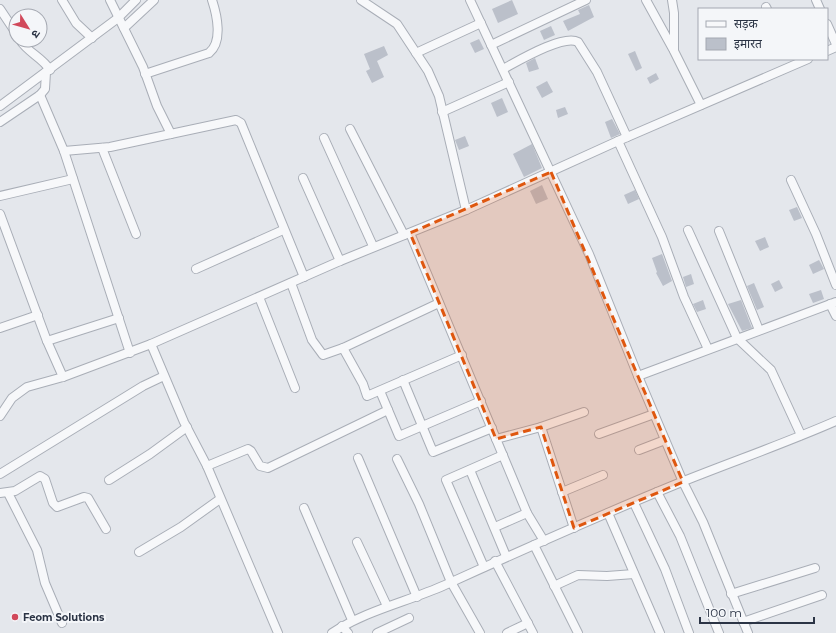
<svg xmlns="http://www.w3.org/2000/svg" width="836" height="633" viewBox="0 0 836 633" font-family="Montserrat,'Noto Sans Devanagari',sans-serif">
<rect width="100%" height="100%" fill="#e4e7ec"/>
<!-- building -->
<g fill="#bbc0ca">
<polygon points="512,0 518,14 498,23 492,9"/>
<polygon points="589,5 594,17 568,31 563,21 580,14 578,10"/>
<polygon points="551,26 555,35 544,40 540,31"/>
<polygon points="479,39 484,49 475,53 470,43"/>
<polygon points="384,46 388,55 377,61 384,77 372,83 366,71 370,69 364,54"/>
<polygon points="635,51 642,68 636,71 628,54"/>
<polygon points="535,58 539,69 529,72 526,63"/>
<polygon points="656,73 659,79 650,84 647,78"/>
<polygon points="547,81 553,92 542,98 536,87"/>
<polygon points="502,98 508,112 497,117 491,103"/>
<polygon points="565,107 568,114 558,118 556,110"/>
<polygon points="612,119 620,134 611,138 605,122"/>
<polygon points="465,136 469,146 459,150 455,140"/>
<polygon points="532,144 542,168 524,177 513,154"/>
<polygon points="542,185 548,199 536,204 530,191"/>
<polygon points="635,190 639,199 628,204 624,195"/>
<polygon points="797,207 802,218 794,221 789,210"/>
<polygon points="765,237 769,247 760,251 755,241"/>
<polygon points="662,254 672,281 663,286 656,273 657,272 652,258"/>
<polygon points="819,260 824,269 813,274 809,265"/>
<polygon points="691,274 694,284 686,287 683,277"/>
<polygon points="779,280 783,288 775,292 771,284"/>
<polygon points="754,283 764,307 757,310 747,286"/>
<polygon points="821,290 824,299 813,303 809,294"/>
<polygon points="703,300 706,309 697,312 693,304"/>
<polygon points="741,300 752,328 742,331 728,304"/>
</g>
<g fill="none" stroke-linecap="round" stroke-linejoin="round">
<defs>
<g id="minor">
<polyline points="62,0 76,23 92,38"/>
<polyline points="110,0 143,67 157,106 171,134"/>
<polyline points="361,0 397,24 428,71 439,96 466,210"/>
<polyline points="470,0 589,254 638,376 683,482 703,522 748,633"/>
<polyline points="646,0 673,49"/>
<polyline points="672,0 674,13 674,51 701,105"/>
<polyline points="816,0 820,9"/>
<polyline points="766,7 767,9"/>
<polyline points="0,9 16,33"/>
<polyline points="827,24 836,44"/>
<polyline points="124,28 154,0"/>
<path d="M20,40C28,53 42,57 50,70"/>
<polyline points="491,45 586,0"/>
<polyline points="827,51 836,47"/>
<polyline points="416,53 481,23"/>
<path d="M503,69C518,61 563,34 578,42L597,72L627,137"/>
<path d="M145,74L209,53C223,42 217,15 212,0"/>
<polyline points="40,95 64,151 130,353"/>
<polyline points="0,106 118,18 136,0"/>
<polyline points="442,112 509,82"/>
<polyline points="0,122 40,95 45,89 46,72"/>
<polyline points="350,129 404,235"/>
<polyline points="324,138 373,246"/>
<polyline points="618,141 662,237 684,297 708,349"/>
<polyline points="102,148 136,234"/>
<polyline points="64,151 110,147 236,120 241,123 304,277"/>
<polyline points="303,178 340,261"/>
<polyline points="791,180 816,234 836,285"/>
<polyline points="0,196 73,179"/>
<polyline points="0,214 47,341 63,377"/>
<polyline points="688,230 737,338 771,370 801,435"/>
<polyline points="719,231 759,330"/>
<polyline points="410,233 527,513 544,541"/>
<polyline points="196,269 283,230"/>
<polyline points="291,283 312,340 323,355 343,348 439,303"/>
<polyline points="259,297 295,388"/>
<polyline points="830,304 836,316"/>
<polyline points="0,328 38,315"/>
<polyline points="47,341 119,318"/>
<polyline points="151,344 184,422 207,466 278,633"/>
<polyline points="343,348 363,384 367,396 462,355"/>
<polyline points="638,376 836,302"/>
<polyline points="403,380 433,452 492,428"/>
<polyline points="380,391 399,436 481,401"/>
<polyline points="0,416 12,398 27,387 63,377 151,344 340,261 466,210 618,141 808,59"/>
<polyline points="541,427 574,528"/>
<polyline points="599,434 654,414"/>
<polyline points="496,439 541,427 584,412"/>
<polyline points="639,450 665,440"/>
<polyline points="358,458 417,597"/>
<polyline points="397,459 419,504 451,582 480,633"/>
<polyline points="207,466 248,449 251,451 260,466 268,468 388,410"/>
<polyline points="470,470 506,556"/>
<polyline points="0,474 143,386 164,376"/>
<polyline points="109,480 150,454 187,427"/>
<polyline points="562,492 603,475"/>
<polyline points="657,492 680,536 719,633"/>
<polyline points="0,493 15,491 40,476 45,479 53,503 57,507 84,497 88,498 106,529"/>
<polyline points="8,493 37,550 45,583 62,623"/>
<polyline points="634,503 665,569 689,633"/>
<polyline points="304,508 352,620"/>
<polyline points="608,513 660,633"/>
<polyline points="495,527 527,513"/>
<polyline points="357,542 387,606"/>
<polyline points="534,545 578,633"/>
<polyline points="139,552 181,527 220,499"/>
<polyline points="495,561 533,633"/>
<polyline points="484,567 446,480 503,455"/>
<polyline points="554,586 578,575 607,576 634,574"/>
<polyline points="731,594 815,568"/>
<polyline points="743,622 822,595"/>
<polyline points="342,626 348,633"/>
<path d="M332,633C367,610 407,602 445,585C524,549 603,514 684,481C734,461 786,443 836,421"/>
<polyline points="377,633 409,618"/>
<polyline points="507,633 528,623"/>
</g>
</defs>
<!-- minor casing -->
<use href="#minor" stroke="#a9aeb7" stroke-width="10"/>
<!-- minor -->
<use href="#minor" stroke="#f7f8fa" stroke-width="8"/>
</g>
<!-- marked area -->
<path fill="#df570f" fill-opacity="0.2" stroke="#df570f" stroke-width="3" stroke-dasharray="8 5" stroke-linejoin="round" d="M551,172L683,482L574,528L541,427L496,439L410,233Z"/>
<!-- markers -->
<circle fill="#d1495b" stroke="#f4f6f9" stroke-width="1.5" cx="15" cy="617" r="4"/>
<g text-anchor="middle" stroke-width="4" stroke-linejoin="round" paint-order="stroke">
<!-- poi labels -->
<g font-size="10" font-weight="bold" fill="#2b3445" stroke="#f4f6f9" text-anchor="start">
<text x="23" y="621">Feom Solutions</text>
</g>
</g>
<!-- legend -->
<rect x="698" y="8" width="130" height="52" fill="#f4f6f9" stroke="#a4a8b1"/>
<rect x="706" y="21" width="20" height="6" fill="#f7f8fa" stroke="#a4a8b1"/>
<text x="734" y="28" font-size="12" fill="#2b3445">सड़क</text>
<rect x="706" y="38" width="20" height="12" fill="#bbc0ca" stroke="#a4a8b1"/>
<text x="734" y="48" font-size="12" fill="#2b3445">इमारत</text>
<!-- north arrow -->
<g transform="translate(28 28) rotate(127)"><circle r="19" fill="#f4f6f9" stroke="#a4a8b1"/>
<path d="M0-3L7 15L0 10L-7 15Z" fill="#d1495b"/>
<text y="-6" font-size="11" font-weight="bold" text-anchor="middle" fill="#2b3445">उ</text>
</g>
<!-- scale -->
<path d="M700 617v6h114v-6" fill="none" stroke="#2b3445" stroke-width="2"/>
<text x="706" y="617" font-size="12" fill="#2b3445" stroke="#f4f6f9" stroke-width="3" paint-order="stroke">100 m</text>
</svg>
